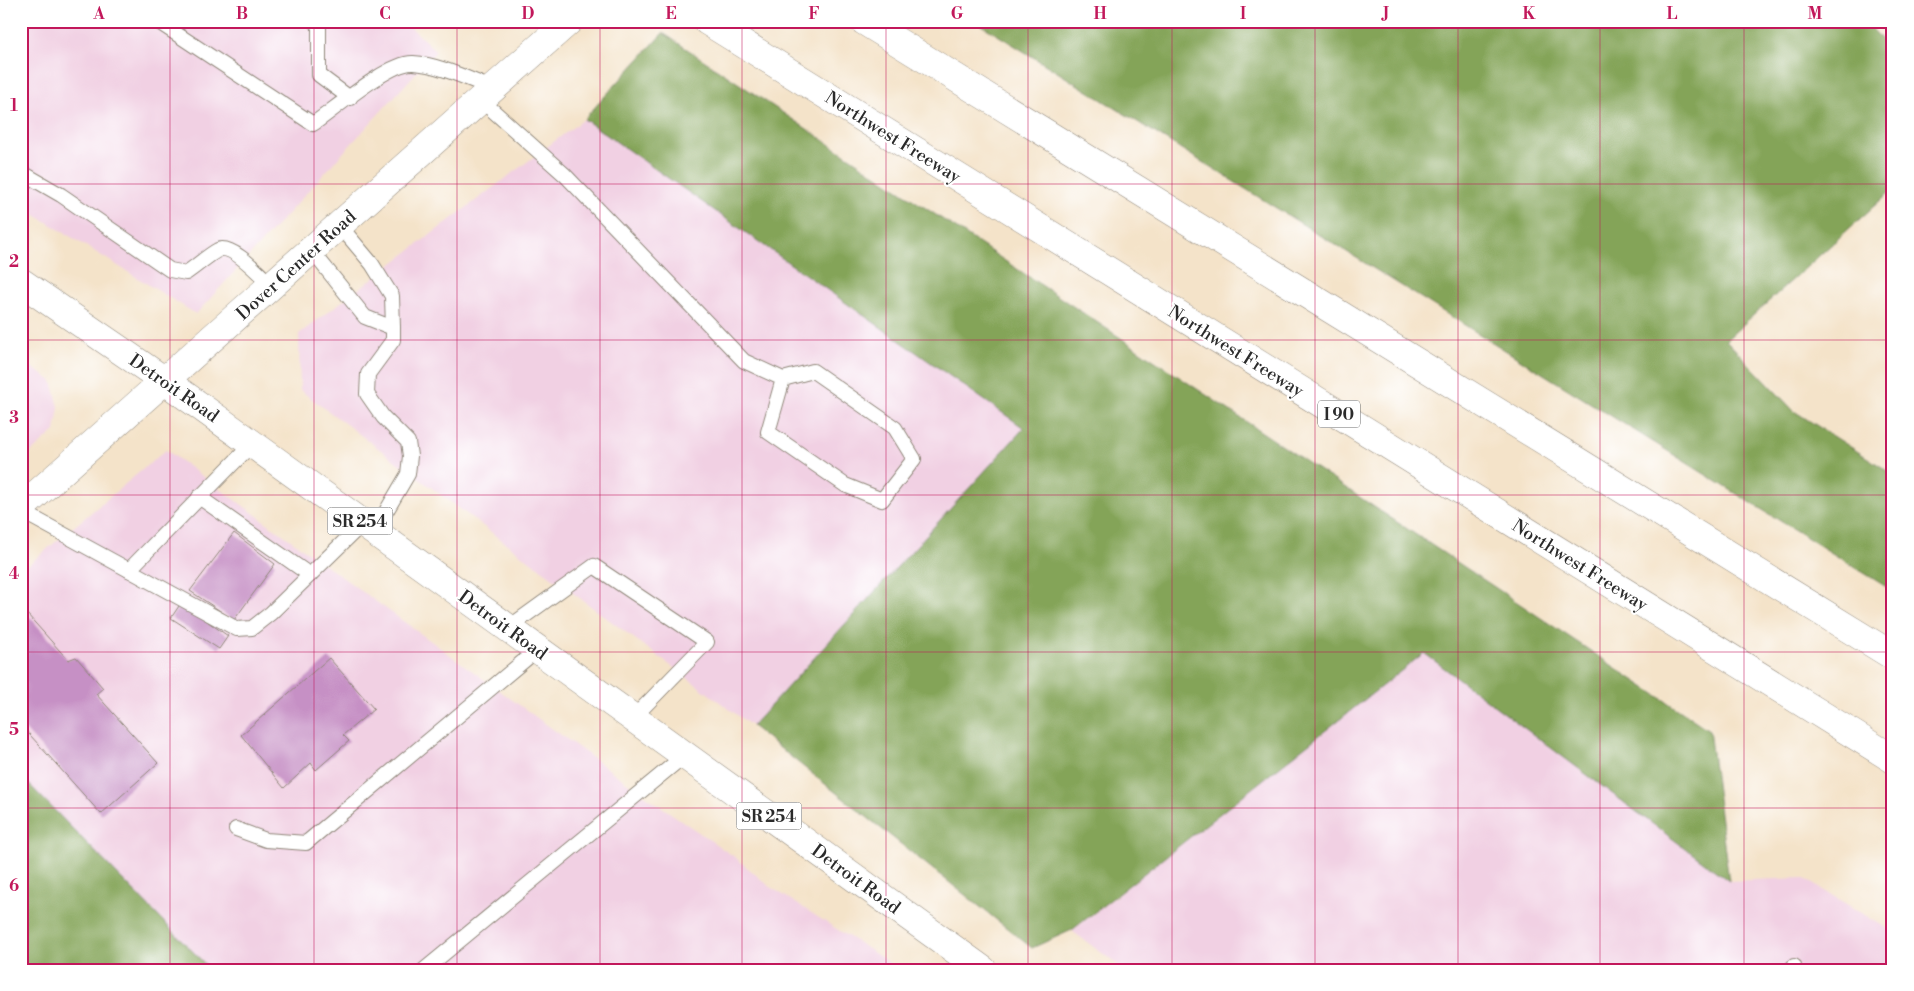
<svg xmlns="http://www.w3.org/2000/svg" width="1914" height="991" viewBox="0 0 1914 991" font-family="'Libre Bodoni',serif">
<rect width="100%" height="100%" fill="#fff"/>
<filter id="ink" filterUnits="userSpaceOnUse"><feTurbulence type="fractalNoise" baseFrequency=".02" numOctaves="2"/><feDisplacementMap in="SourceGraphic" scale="10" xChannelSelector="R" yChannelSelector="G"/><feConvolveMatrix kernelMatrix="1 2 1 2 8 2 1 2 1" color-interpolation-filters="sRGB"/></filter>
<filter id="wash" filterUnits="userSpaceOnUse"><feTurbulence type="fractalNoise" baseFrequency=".0096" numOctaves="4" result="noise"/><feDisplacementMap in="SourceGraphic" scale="20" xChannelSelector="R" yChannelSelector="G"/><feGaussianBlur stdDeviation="1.12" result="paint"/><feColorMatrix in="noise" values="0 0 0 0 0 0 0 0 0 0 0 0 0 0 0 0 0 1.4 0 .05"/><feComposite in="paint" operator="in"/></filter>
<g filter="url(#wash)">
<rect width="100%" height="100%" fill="#f4e3c9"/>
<!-- built -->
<g fill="#f1d0e3">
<polygon points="21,21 404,21 436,51 196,314 21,206"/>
<polygon points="584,119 1024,428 752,726 300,390 299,334"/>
<polygon points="21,360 52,381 59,407 55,431 21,461"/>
<polygon points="166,450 640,792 736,858 769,886 901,970 211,970 21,776 21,571"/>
<polygon points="1424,653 1729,881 1803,878 1893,932 1893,970 1125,970 1072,931"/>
</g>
<!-- forest -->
<g fill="#84a458" stroke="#586842">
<polygon points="975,21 1865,21 1893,52 1893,189 1726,340 1794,411 1893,474 1893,591"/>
<polygon points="663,33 1709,730 1729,881 1424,653 1072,930 1032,948 752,726 1024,428 584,119"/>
<polygon points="21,776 211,970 21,970"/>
</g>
<g id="blocks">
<!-- building -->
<g fill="#c690c5">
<polygon points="234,533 275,564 234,620 190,591"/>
<polygon points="181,603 228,636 219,649 171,618"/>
<polygon points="27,614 68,660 76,657 103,688 96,694 158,763 101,814 21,725 21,619"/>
<polygon points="329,658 374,709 343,735 349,741 316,770 311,763 284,788 241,735"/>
</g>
</g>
</g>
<g filter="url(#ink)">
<use href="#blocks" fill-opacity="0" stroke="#90877a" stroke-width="1"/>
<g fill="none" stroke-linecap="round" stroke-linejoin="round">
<defs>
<g id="service">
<path d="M157,21L313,124C335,109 389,62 413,63C441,65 468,79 494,89"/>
<polyline points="314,21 319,26 319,75 350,98"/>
<polyline points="481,100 565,175 744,361 783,379 813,371 895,428 914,459 882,500 845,485 768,432 783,379"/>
<path d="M21,172L61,195L170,270L186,273C197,266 207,256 218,250C232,243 261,276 272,286"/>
<polyline points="312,251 365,317 393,328 392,296 372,264 340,226"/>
<polyline points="199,497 310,575"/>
<polyline points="21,511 237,629 252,628 271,613 363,523"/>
<polyline points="374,532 408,474 410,456 408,442 383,417 367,394 368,374 393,340 393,328"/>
<polyline points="129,570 252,444"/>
<polyline points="508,628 594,566 707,642 633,718"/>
<polyline points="236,829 266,840 306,843 538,649"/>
<polyline points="424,970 685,755"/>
<polyline points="1790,970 1794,966"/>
</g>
<polyline id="tertiary" points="21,508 569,21"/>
<polyline id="primary" points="21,282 165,381 983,970"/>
<g id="motorway">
<polyline points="707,21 1893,759"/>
<polyline points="864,21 1893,656"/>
</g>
</defs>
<!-- service casing -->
<use href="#service" stroke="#90877a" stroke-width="16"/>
<!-- tertiary casing -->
<use href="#tertiary" stroke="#90877a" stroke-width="29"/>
<!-- primary casing -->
<use href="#primary" stroke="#90877a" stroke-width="29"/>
<!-- motorway casing -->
<use href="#motorway" stroke="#90877a" stroke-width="29"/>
<!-- service -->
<use href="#service" stroke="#fff" stroke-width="14"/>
<!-- tertiary -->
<use href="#tertiary" stroke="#fff" stroke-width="28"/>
<!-- primary -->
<use href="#primary" stroke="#fff" stroke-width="28"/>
<!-- motorway -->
<use href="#motorway" stroke="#fff" stroke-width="28"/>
</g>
</g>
<!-- grid -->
<path fill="none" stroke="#c2185b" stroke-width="1" stroke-opacity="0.55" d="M170,21V970M314,21V970M457,21V970M600,21V970M742,21V970M886,21V970M1028,21V970M1172,21V970M1315,21V970M1458,21V970M1600,21V970M1744,21V970M21,184H1893M21,340H1893M21,495H1893M21,652H1893M21,808H1893"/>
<g text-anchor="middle" stroke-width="4.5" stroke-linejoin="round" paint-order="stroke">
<!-- shield labels -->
<g fill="#fff" stroke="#6b6b6b" stroke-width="1">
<rect x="1318" y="400.5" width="42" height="27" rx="4"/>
<rect x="327.5" y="507.5" width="65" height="27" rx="4"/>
<rect x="736.5" y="802.5" width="65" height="27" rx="4"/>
</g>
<g font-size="16" font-weight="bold" fill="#2b2b2b">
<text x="1339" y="420">I 90</text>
<text x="360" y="527">SR 254</text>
<text x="769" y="822">SR 254</text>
</g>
<!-- street labels -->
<g font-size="18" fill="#2b2b2b" stroke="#fff">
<text transform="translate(893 137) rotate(32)" y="6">Northwest Freeway</text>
<text transform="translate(296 265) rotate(-42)" y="6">Dover Center Road</text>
<text transform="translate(1236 351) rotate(32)" y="6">Northwest Freeway</text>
<text transform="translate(174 388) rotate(35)" y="6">Detroit Road</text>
<text transform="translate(1580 565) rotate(32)" y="6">Northwest Freeway</text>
<text transform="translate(503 625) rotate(36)" y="6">Detroit Road</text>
<text transform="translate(856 879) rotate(36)" y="6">Detroit Road</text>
</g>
</g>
<!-- margin -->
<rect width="1914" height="991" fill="none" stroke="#fff" stroke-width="55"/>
<rect x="28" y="28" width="1858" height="936" fill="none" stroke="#c2185b" stroke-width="2"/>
<g font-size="16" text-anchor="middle" font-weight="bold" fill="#c2185b">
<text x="99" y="19">A</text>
<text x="242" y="19">B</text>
<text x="385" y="19">C</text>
<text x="528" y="19">D</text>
<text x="671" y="19">E</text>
<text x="814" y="19">F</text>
<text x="957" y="19">G</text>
<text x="1100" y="19">H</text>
<text x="1243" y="19">I</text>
<text x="1386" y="19">J</text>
<text x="1529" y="19">K</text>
<text x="1672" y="19">L</text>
<text x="1815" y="19">M</text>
<text x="14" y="111">1</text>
<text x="14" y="267">2</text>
<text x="14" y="423">3</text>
<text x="14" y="579">4</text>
<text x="14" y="735">5</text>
<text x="14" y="891">6</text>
</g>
</svg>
